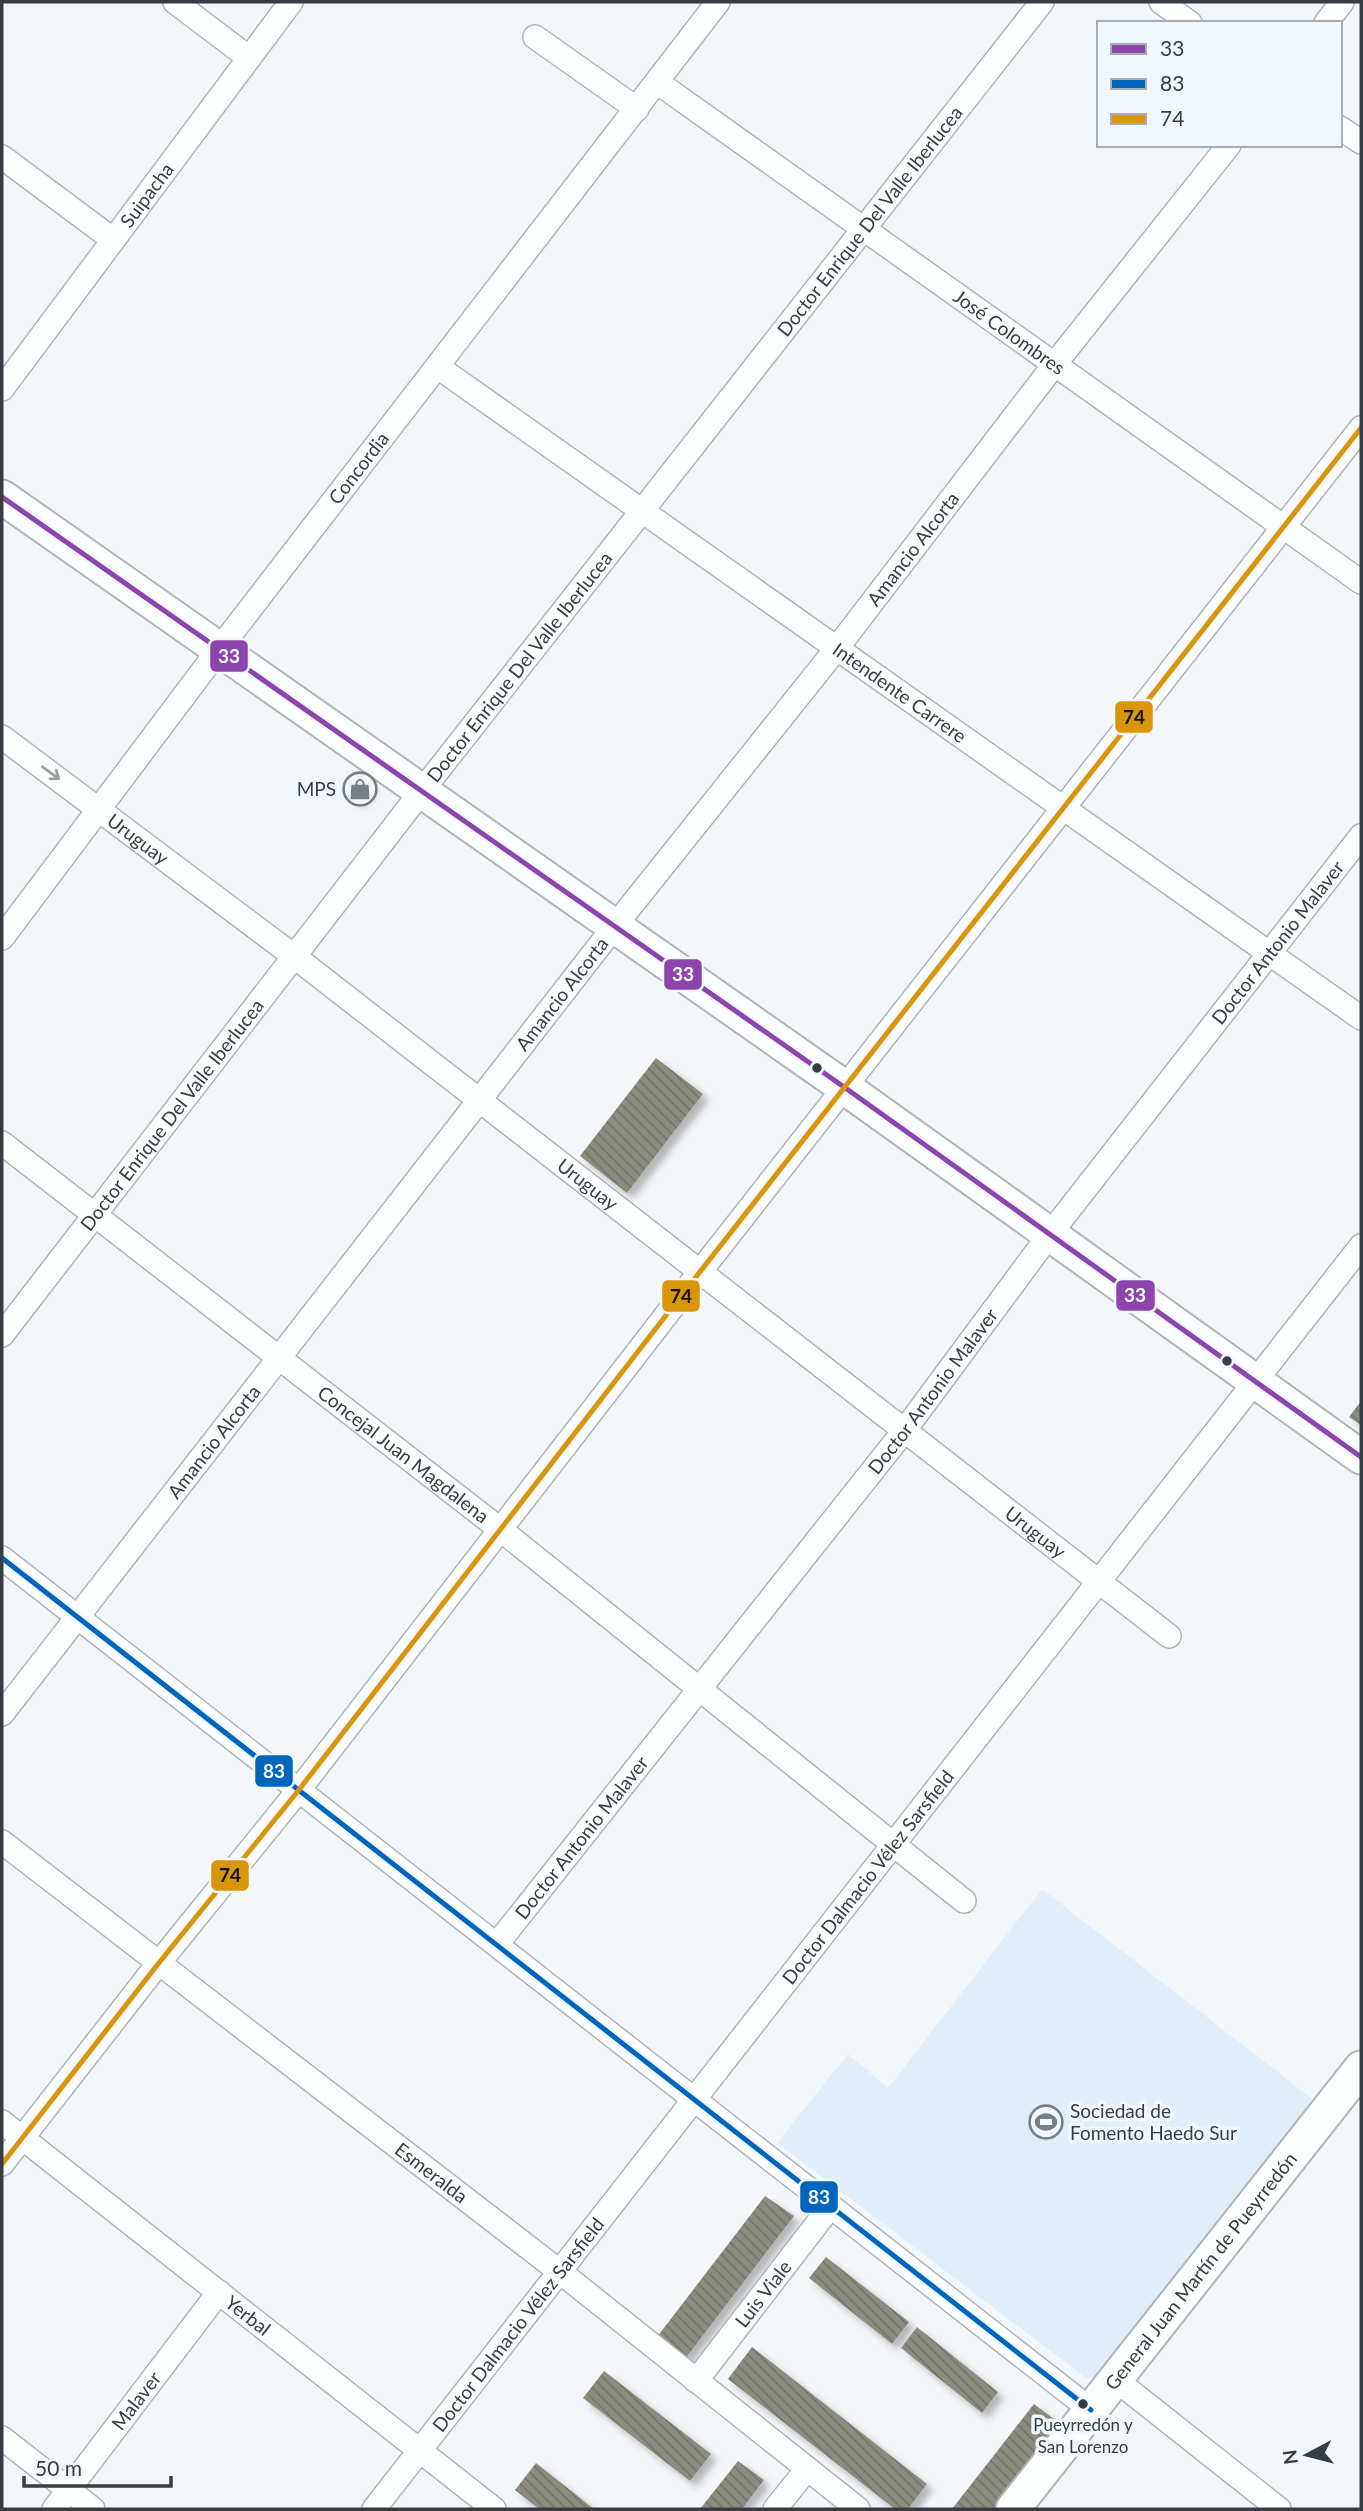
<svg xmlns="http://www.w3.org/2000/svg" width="1363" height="2511" viewBox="0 0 1363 2511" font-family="Lato,sans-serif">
<defs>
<pattern id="building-back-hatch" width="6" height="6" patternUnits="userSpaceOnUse" patternTransform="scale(1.75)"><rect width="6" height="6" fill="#8c8d80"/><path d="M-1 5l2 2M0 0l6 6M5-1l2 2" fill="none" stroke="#73756a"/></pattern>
<filter id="shadow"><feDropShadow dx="6" dy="6" stdDeviation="3.5" flood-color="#0004"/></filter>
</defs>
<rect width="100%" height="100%" fill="#f4f7fa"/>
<!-- green -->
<polygon fill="#dfeef9" points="1042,1889 1315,2101 1099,2377 1086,2378 777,2143 848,2054 888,2088"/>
<!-- building -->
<g fill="url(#building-back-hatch)" filter="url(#shadow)">
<polygon points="361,777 371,784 359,801 349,794"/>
<polygon points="656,1058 703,1094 627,1193 580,1156"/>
<polygon points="1361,1401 1361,1425 1349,1417"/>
<polygon points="765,2196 794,2216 685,2359 657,2337"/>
<polygon points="826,2257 909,2322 892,2344 809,2278"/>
<polygon points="917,2327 998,2392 982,2413 901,2348"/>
<polygon points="752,2347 927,2484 908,2509 895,2509 728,2379"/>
<polygon points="604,2371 711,2454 690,2481 583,2398"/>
<polygon points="1034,2404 1062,2425 997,2509 952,2509"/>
<polygon points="738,2461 764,2480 742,2509 700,2509"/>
<polygon points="536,2463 594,2509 539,2509 515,2490"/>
</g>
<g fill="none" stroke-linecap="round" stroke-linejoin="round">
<defs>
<g id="street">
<polyline points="175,2 249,58"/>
<polyline points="1161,2 1190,23"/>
<polyline points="1326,23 1342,2"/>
<polyline points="535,37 637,109"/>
<path id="s1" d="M657,82L1361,582"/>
<polyline points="1340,128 1361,142"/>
<polyline points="2,157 112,239"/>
<path id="s2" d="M438,367L1361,1018"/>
<path id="s3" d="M2,389L291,2"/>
<path id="s4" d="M2,737L295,957L1169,1636"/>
<path id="s5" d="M2,938L220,648L718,2"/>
<path id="s6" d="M2,1143L501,1530L964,1901"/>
<path id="s7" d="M2,1335L421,792L1042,2"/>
<polyline points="2,1558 1091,2410"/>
<path id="s8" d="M2,1714L614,927L837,648L1054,365L1229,145"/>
<path id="s9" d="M2,1842L559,2271L858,2509"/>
<path id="s10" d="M497,1944L904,1431L1050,1234L1361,836"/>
<path id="s11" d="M2,2122L494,2509"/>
<polyline points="2,2164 158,1964 298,1791 674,1305 1361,428"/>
<polyline points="1116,2380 1279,2509"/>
<path id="s12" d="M696,2381L830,2207"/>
<polyline points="2,2438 93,2509"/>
<path id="s13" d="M54,2509L219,2292"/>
<path id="s14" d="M374,2509L1361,1246"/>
<polyline points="775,2509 807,2469"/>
</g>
<g id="secondary">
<polyline points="2,497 844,1087 1361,1457"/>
<path id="s15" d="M1013,2509L1361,2068"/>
</g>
</defs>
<!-- street casing -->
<use href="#street" stroke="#b0b4b8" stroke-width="26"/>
<!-- secondary casing -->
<use href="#secondary" stroke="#b0b4b8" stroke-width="37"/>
<!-- street -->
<use href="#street" stroke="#fdfefe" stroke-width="23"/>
<!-- secondary -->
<use href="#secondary" stroke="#fdfefe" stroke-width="33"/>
<defs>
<polyline id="bus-1" points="2,497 844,1087 1361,1457"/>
<polyline id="bus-2" points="2,1558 1091,2410"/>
<polyline id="bus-3" points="2,2164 158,1964 298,1791 674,1305 1361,428"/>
</defs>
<!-- bus-1 casing -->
<use href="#bus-1" stroke="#f1f8fd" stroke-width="10"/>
<!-- bus-2 casing -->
<use href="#bus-2" stroke="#f1f8fd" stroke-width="10"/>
<!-- bus-3 casing -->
<use href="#bus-3" stroke="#f1f8fd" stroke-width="10"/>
<!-- bus-1 -->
<use href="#bus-1" stroke="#8e44ad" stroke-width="5"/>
<!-- bus-2 -->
<use href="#bus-2" stroke="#0065bd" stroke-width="5"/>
<!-- bus-3 -->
<use href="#bus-3" stroke="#da960a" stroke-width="5"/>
</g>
<!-- one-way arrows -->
<defs><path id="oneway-shaft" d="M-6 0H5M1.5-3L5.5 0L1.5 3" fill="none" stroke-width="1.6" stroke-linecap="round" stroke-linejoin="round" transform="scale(1.75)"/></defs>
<use stroke="#9a9ea0" href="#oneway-shaft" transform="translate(51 773) rotate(36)"/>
<!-- icons -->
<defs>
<symbol id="shop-ring" viewBox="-11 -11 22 22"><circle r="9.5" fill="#f1f8fd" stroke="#787f83" stroke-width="1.5"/><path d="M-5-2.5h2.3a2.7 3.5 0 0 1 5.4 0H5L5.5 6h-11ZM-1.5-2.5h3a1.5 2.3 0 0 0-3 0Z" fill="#787f83"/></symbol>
<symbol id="stadium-ring" viewBox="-11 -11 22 22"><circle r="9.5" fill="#f1f8fd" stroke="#787f83" stroke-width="1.5"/><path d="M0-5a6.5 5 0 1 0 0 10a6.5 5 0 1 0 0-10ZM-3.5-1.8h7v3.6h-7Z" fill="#787f83"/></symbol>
</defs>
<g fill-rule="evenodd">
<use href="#shop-ring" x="341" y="770" width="38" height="38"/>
<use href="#stadium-ring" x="1027" y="2103" width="38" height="38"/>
</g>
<!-- markers -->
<g fill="#363e43" stroke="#f1f8fd" stroke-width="2.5">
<circle cx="817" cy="1068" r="6"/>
<circle cx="1227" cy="1361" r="6"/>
<circle cx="1083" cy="2404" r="6"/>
</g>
<g text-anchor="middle" stroke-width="7" stroke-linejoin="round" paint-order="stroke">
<!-- bus labels -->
<g font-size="17" fill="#363e43" stroke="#f1f8fd">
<text x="1083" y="2431">Pueyrredón y<tspan x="1083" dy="22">San Lorenzo</tspan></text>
</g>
<!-- street labels -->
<g font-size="19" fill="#363e43" stroke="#f1f8fd">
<text dy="7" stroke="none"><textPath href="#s3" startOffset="242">Suipacha</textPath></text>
<text dy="7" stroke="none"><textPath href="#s7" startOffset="1412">Doctor Enrique Del Valle Iberlucea</textPath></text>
<text dy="7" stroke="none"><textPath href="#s1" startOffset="432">José Colombres</textPath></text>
<text dy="7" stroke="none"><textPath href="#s5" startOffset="590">Concordia</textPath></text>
<text dy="7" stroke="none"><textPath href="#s8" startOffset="1479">Amancio Alcorta</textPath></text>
<text dy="7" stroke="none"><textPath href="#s7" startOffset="845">Doctor Enrique Del Valle Iberlucea</textPath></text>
<text dy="7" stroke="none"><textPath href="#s2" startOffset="565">Intendente Carrere</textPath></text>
<text dy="7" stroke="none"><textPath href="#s4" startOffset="170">Uruguay</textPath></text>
<text dy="7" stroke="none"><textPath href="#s10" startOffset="1270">Doctor Antonio Malaver</textPath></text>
<text dy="7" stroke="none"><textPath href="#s8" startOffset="912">Amancio Alcorta</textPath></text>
<text dy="7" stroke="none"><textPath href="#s7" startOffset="278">Doctor Enrique Del Valle Iberlucea</textPath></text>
<text dy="7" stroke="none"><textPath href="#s4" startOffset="737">Uruguay</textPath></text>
<text dy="7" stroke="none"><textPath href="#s10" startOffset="704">Doctor Antonio Malaver</textPath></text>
<text dy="7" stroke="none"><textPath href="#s8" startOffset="345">Amancio Alcorta</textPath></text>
<text dy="7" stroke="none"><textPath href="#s6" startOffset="508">Concejal Juan Magdalena</textPath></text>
<text dy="7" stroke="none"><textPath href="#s4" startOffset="1304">Uruguay</textPath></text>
<text dy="7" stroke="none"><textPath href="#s10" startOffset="136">Doctor Antonio Malaver</textPath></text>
<text dy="7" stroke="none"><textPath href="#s14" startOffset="802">Doctor Dalmacio Vélez Sarsfield</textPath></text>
<text dy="7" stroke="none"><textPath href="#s9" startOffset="542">Esmeralda</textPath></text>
<text dy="7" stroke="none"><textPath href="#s15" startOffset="303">General Juan Martín de Pueyrredón</textPath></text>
<text dy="7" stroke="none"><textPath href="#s12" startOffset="110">Luis Viale</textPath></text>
<text dy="7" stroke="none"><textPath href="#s11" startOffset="313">Yerbal</textPath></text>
<text dy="7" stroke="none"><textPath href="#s14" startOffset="234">Doctor Dalmacio Vélez Sarsfield</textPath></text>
<text dy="7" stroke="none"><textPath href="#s13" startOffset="136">Malaver</textPath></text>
</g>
<!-- poi labels -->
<g font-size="19" fill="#363e43" stroke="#f1f8fd" text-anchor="end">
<text x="336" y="796">MPS</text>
<text x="1070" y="2118" text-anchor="start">Sociedad de<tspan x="1070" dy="22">Fomento Haedo Sur</tspan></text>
</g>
</g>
<g stroke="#f1f8fd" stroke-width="2.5">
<rect x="209" y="639" width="40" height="34" rx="7" fill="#8e44ad"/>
<rect x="1114" y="700" width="40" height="34" rx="7" fill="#da960a"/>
<rect x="663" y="958" width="40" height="33" rx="7" fill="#8e44ad"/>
<rect x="1115" y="1279" width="41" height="33" rx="7" fill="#8e44ad"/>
<rect x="661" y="1279" width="40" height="34" rx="7" fill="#da960a"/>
<rect x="254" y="1754" width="40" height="34" rx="7" fill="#0065bd"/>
<rect x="210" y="1859" width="40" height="33" rx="7" fill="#da960a"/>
<rect x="799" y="2180" width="40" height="34" rx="7" fill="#0065bd"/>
</g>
<g font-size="19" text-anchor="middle" font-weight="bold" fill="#fff">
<text x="229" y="663">33</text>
<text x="683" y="981">33</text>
<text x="1135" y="1302">33</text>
<text x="274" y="1778">83</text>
<text x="819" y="2204">83</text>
</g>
<g font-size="19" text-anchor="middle" font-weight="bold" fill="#111">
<text x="1134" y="724">74</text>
<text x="681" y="1303">74</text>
<text x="230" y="1882">74</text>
</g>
<!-- border -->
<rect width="1363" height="2511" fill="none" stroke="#363e43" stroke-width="7"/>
<!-- legend -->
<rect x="1097" y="21" width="245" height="126" fill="#f1f8fd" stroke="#a6aeb3" stroke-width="2"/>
<rect x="1111" y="44" width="35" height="10" fill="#8e44ad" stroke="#a6aeb3" stroke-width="2"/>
<text x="1160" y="56" font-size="21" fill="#363e43">33</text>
<rect x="1111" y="79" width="35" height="10" fill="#0065bd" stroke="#a6aeb3" stroke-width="2"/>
<text x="1160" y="91" font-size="21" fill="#363e43">83</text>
<rect x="1111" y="114" width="35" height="10" fill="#da960a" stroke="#a6aeb3" stroke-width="2"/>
<text x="1160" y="126" font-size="21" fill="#363e43">74</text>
<!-- north arrow -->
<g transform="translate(1307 2455) rotate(263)" stroke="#f1f8fd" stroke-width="5" paint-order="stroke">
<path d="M0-5L12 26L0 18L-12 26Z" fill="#363e43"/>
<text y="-10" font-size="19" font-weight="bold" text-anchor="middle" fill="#363e43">N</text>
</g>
<!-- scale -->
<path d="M24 2476v10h147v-10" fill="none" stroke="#363e43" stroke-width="3.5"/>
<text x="35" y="2476" font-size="21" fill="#363e43" stroke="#f1f8fd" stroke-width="5" paint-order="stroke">50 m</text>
</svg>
